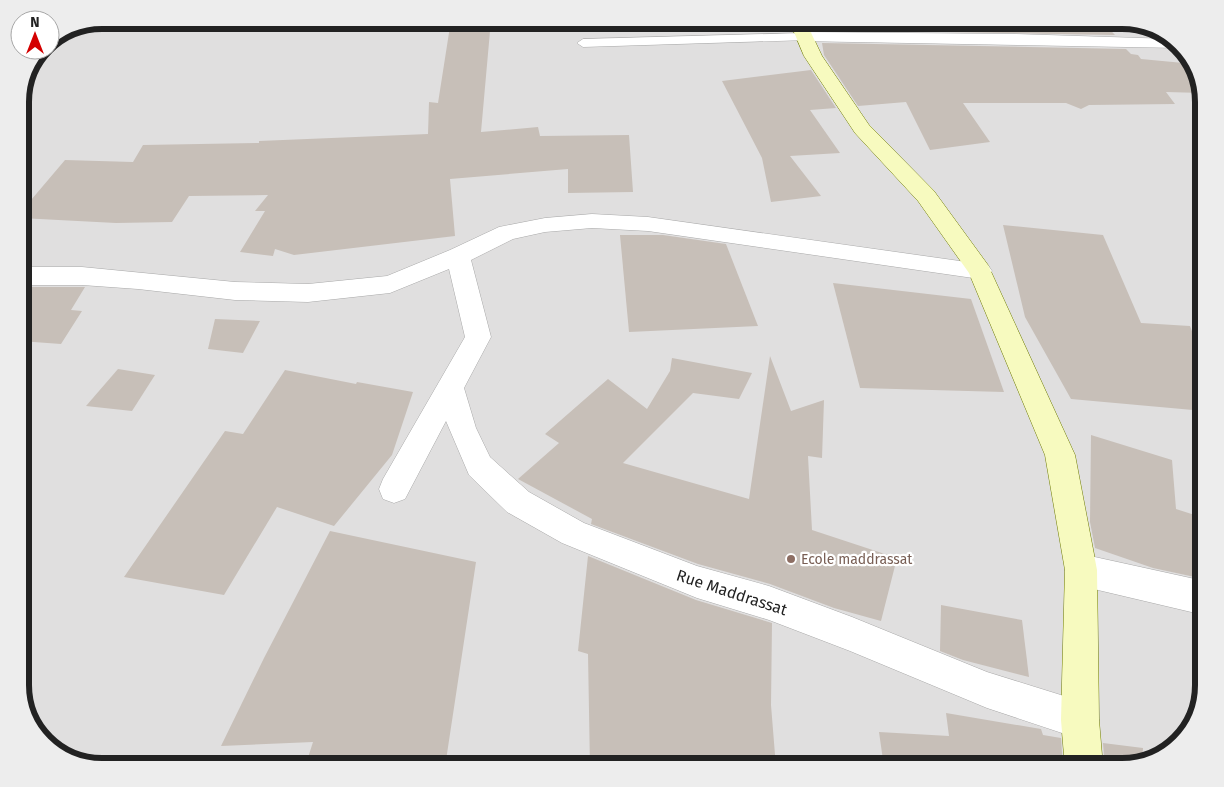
<svg xmlns="http://www.w3.org/2000/svg" width="1224" height="787" viewBox="0 0 1224 787" font-family="'Fira Sans',sans-serif">
<rect width="100%" height="100%" fill="#f2efe9"/>
<!-- residential -->
<polygon fill="#e0dfdf" points="102,20 1122,20 1167,34 1193,61 1204,97 1204,686 1190,730 1163,756 1123,767 102,767 57,753 31,726 20,690 20,97 41,50 50,50 50,41"/>
<!-- building -->
<g fill="#c7bfb8">
<polygon points="451,20 491,20 481,132 538,127 540,136 629,135 633,192 568,193 568,169 450,179 455,236 294,255 275,249 273,256 240,252 265,211 255,211 268,195 189,196 172,222 116,223 20,218 20,213 65,160 133,162 143,145 259,143 259,141 428,134 429,102 438,103"/>
<polygon points="821,20 1101,20 1115,35 821,30"/>
<polygon points="822,43 1126,49 1131,54 1138,55 1141,59 1194,64 1203,93 1166,92 1175,104 1089,105 1081,109 1066,103 963,103 990,142 930,150 906,102 858,106 824,55"/>
<polygon points="811,70 836,108 810,110 840,153 790,156 821,196 771,202 762,158 722,81"/>
<polygon points="1003,225 1103,235 1141,323 1190,326 1204,363 1204,411 1071,399 1025,317"/>
<polygon points="620,235 663,235 726,244 758,326 629,332"/>
<polygon points="833,283 971,299 1004,392 860,388"/>
<polygon points="20,287 85,287 71,310 82,311 61,344 20,341"/>
<polygon points="215,319 260,321 243,353 208,349"/>
<polygon points="770,356 791,411 824,400 822,458 808,456 812,530 897,558 881,621 834,608 770,584 698,564 591,524 592,519 518,479 559,443 545,434 608,379 647,409 670,371 672,358 752,373 739,399 693,393 623,463 749,499"/>
<polygon points="118,369 155,375 132,411 86,406"/>
<polygon points="285,370 356,384 357,382 413,392 392,455 334,526 277,507 224,595 124,577 225,431 243,434"/>
<polygon points="1091,435 1172,460 1176,509 1204,518 1204,579 1153,568 1095,548 1090,522"/>
<polygon points="330,531 476,562 445,767 305,767 313,742 221,746 264,658"/>
<polygon points="588,556 696,600 772,623 771,705 776,767 590,767 588,654 578,651"/>
<polygon points="941,605 1022,620 1029,677 963,660 940,651"/>
<polygon points="946,713 1041,729 1043,735 1061,738 1063,767 884,767 879,732 949,736"/>
<polygon points="1103,743 1143,748 1142,762 1123,767 1105,767"/>
</g>
<g fill="none" stroke-linecap="round" stroke-linejoin="round">
<defs>
<polygon id="lane" points="804,33 810,37 808,40 583,47 577,43 583,39"/>
<g id="street">
<polygon points="804,32 1015,34 1172,39 1181,48 798,41 795,37 798,33"/>
<polygon points="592,214 648,217 988,265 992,271 988,277 980,279 648,231 592,228 545,232 513,239 471,260 491,337 464,388 476,428 490,457 529,492 584,523 697,566 769,586 852,617 987,672 1080,701 1093,707 1099,720 1093,733 1080,739 987,708 850,651 769,620 697,598 562,543 507,512 469,475 446,421 405,499 394,503 383,499 379,489 383,479 465,337 449,269 390,293 308,302 235,300 138,289 82,285 20,285 20,267 82,267 235,282 308,284 387,276 450,250 499,227 545,218"/>
<polygon points="1081,554 1204,581 1204,615 1081,586 1069,581 1065,570 1069,559"/>
</g>
<polygon id="secondary" points="789,20 805,20 822,56 869,125 934,191 988,265 1075,455 1097,570 1099,720 1103,767 1065,767 1061,720 1065,570 1045,455 969,273 918,201 855,133 804,56"/>
</defs>
<!-- lane casing -->
<use href="#lane" stroke="#a9a9a9" stroke-width="1"/>
<!-- street casing -->
<use href="#street" stroke="#a9a9a9" stroke-width="1"/>
<!-- secondary casing -->
<use href="#secondary" stroke="#707d05" stroke-width="1"/>
<!-- lane -->
<use href="#lane" fill="#fff" fill-rule="evenodd"/>
<!-- street -->
<use href="#street" fill="#fff" fill-rule="evenodd"/>
<!-- secondary -->
<use href="#secondary" fill="#f7fabf" fill-rule="evenodd"/>
</g>
<!-- markers -->
<circle fill="#8d6e63" stroke="#fff" stroke-width="2" cx="791" cy="559" r="5"/>
<g text-anchor="middle" stroke-width="4.5" stroke-linejoin="round" paint-order="stroke">
<!-- education labels -->
<g font-size="14" fill="#785e54" stroke="#fff" text-anchor="start">
<text x="801" y="564">Ecole maddrassat</text>
</g>
<!-- near-street labels -->
<g font-size="16" fill="#222" stroke="#fff">
<text transform="translate(732 592) rotate(18)" y="6">Rue Maddrassat</text>
</g>
</g>
<!-- crop -->
<path d="M0 0H1224V787H0ZM102 29H1122A73 73 0 0 1 1195 102V685A73 73 0 0 1 1122 758H102A73 73 0 0 1 29 685V102A73 73 0 0 1 102 29Z" fill="#ededed" fill-rule="evenodd"/>
<path fill="none" stroke="#222" stroke-width="6" d="M102 29H1122A73 73 0 0 1 1195 102V685A73 73 0 0 1 1122 758H102A73 73 0 0 1 29 685V102A73 73 0 0 1 102 29Z"/>
<!-- north arrow -->
<g transform="translate(35 35)"><circle r="24" fill="#ffffff" stroke="#a7a7a7"/>
<path d="M0-4L9 19L0 12L-9 19Z" fill="#d40000"/>
<text y="-8" font-size="14" font-weight="bold" text-anchor="middle" fill="#222222">N</text>
</g>
</svg>
